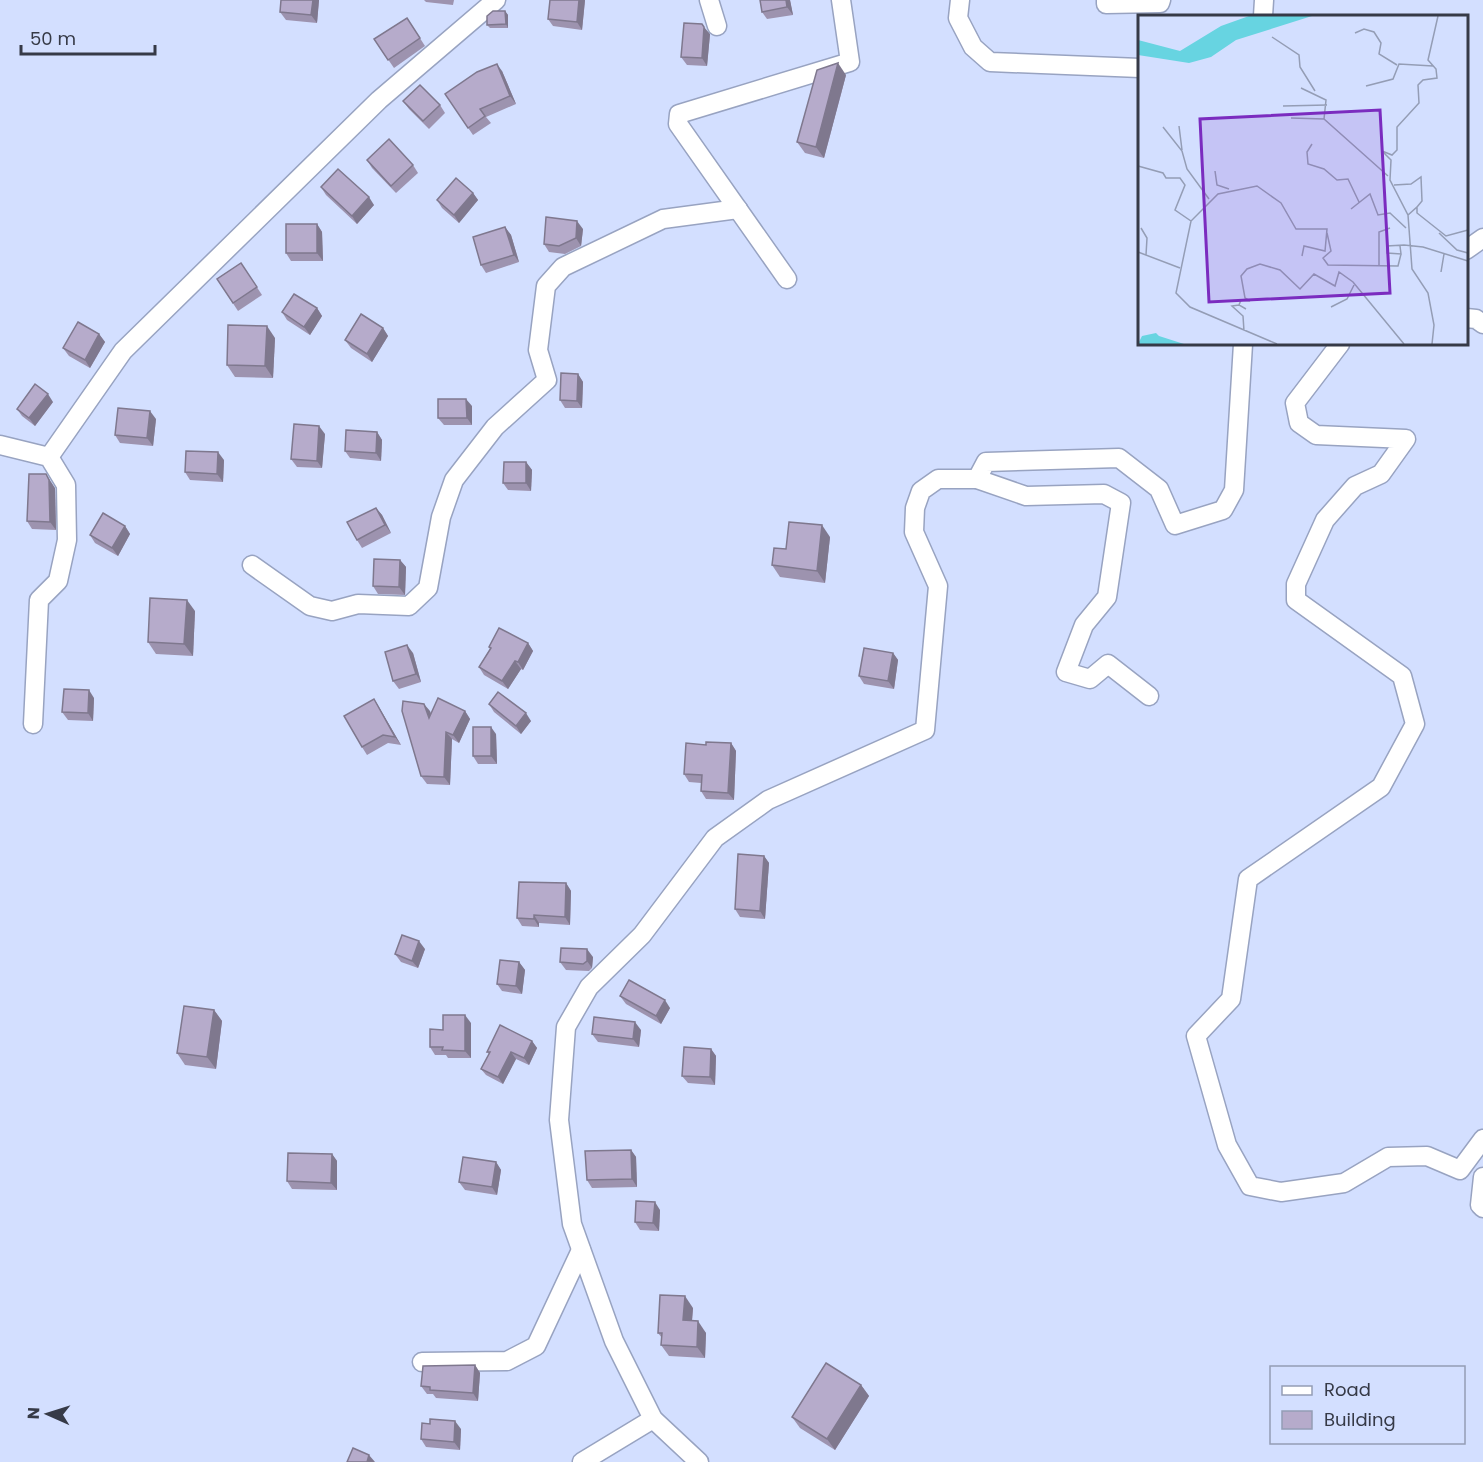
<svg xmlns="http://www.w3.org/2000/svg" width="1483" height="1462" viewBox="0 0 1483 1462" font-family="Poppins,sans-serif">
<rect width="100%" height="100%" fill="#d3dfff"/>
<g fill="none" stroke-linecap="round" stroke-linejoin="round">
<defs>
<g id="minor">
<polyline points="709,0 717,26"/>
<polyline points="960,0 958,18 973,47 990,62 1140,68"/>
<polyline points="1106,0 1106,4 1160,3 1161,0"/>
<polyline points="1263,16 1264,0"/>
<polyline points="1466,250 1483,238"/>
<polyline points="787,279 678,124 679,114 850,62 841,0"/>
<polyline points="1466,318 1476,319 1483,324"/>
<polyline points="1340,344 1295,403 1299,423 1316,435 1406,439 1381,474 1355,486 1325,520 1296,584 1296,600 1402,676 1415,724 1381,787 1248,879 1231,999 1196,1036 1227,1145 1250,1186 1281,1192 1344,1183 1388,1157 1427,1156 1460,1170 1483,1139"/>
<polyline points="0,445 49,457 66,485 67,540 58,581 39,600 33,724"/>
<polyline points="49,457 123,351 379,100 496,0"/>
<polyline points="977,479 986,462 1119,458 1159,489 1175,525 1223,510 1234,490 1243,344"/>
<polyline points="252,565 310,606 332,611 358,604 409,606 428,588 441,517 454,480 495,427 547,380 538,350 546,286 563,267 663,219 738,209"/>
<polyline points="1483,1177 1480,1205 1483,1208"/>
<polyline points="422,1362 507,1361 536,1346 581,1250"/>
<polyline points="582,1462 653,1419"/>
<polyline points="699,1462 653,1419 614,1341 572,1224 559,1120 566,1027 589,987 642,935 715,838 768,800 925,730 938,586 914,532 915,508 921,491 938,479 977,479 1026,496 1104,494 1121,503 1107,597 1084,625 1066,672 1090,679 1108,664 1149,696"/>
</g>
</defs>
<!-- minor casing -->
<use href="#minor" stroke="#98a3c1" stroke-width="21"/>
<!-- minor -->
<use href="#minor" stroke="#fff" stroke-width="18"/>
</g>
<!-- wall -->
<g fill="#9d93af">
<polygon points="281,0 319,0 317,23 286,20 280,12"/>
<polygon points="424,0 454,0 453,5 426,2"/>
<polygon points="585,0 582,30 553,26 548,19"/>
<polygon points="760,0 790,0 793,15 767,19 762,12"/>
<polygon points="505,11 508,15 508,28 490,28 487,25"/>
<polygon points="407,18 425,46 394,68 374,39"/>
<polygon points="710,34 707,66 687,65 681,57"/>
<polygon points="502,71 516,104 486,117 491,123 473,135 445,94"/>
<polygon points="846,75 824,158 805,153 797,142"/>
<polygon points="403,101 440,105 445,113 429,129 409,109"/>
<polygon points="367,160 413,165 418,173 396,193 372,168"/>
<polygon points="321,187 374,205 357,224 326,195"/>
<polygon points="473,193 478,200 459,223 442,208 437,200"/>
<polygon points="317,224 322,232 323,261 291,261 286,253"/>
<polygon points="505,227 511,235 519,262 486,273 481,265"/>
<polygon points="583,229 581,246 565,254 549,252 544,244"/>
<polygon points="241,263 262,295 238,311 217,279"/>
<polygon points="317,308 322,316 310,335 287,320 282,312"/>
<polygon points="383,328 388,336 372,362 351,348 345,340"/>
<polygon points="99,334 105,342 90,368 69,356 63,348"/>
<polygon points="275,338 273,378 235,377 227,365"/>
<polygon points="578,374 583,382 582,408 565,408 560,400"/>
<polygon points="53,402 35,426 22,416 17,409"/>
<polygon points="472,406 472,425 444,425 438,418"/>
<polygon points="156,419 153,446 120,443 115,435"/>
<polygon points="377,432 382,440 381,461 350,458 345,451"/>
<polygon points="325,434 322,468 297,467 291,459"/>
<polygon points="224,460 223,482 190,480 185,472"/>
<polygon points="526,462 532,470 531,491 508,490 503,483"/>
<polygon points="55,488 56,530 32,529 27,521"/>
<polygon points="376,508 382,515 391,533 362,548 357,540"/>
<polygon points="125,526 130,534 118,556 95,543 90,535"/>
<polygon points="830,537 825,583 780,577 772,565"/>
<polygon points="400,560 406,567 405,595 378,594 373,586"/>
<polygon points="195,611 193,656 156,654 148,642"/>
<polygon points="528,643 533,651 523,670 521,669 508,689 484,675 479,667 490,649 489,647"/>
<polygon points="413,653 421,682 399,689 393,681"/>
<polygon points="893,653 898,660 894,689 864,684 859,676"/>
<polygon points="94,698 93,721 68,720 62,712"/>
<polygon points="374,699 401,745 388,743 367,755 362,747"/>
<polygon points="489,704 531,721 521,734 494,712"/>
<polygon points="430,711 431,714 465,711 470,719 459,743 452,739 450,785 427,784 421,776"/>
<polygon points="496,734 497,764 478,764 473,756"/>
<polygon points="731,743 736,751 734,800 706,799 701,791 701,783 689,782 684,774 706,745"/>
<polygon points="764,856 769,863 765,919 740,917 735,909"/>
<polygon points="566,883 571,891 570,925 539,923 539,927 522,926 517,918"/>
<polygon points="425,949 418,968 401,962 395,954"/>
<polygon points="593,957 592,968 589,971 566,970 560,962"/>
<polygon points="519,962 525,970 522,994 502,991 497,984"/>
<polygon points="620,996 670,1008 661,1024 626,1004"/>
<polygon points="214,1010 222,1021 216,1069 185,1065 177,1053"/>
<polygon points="471,1023 471,1058 448,1058 446,1055 435,1055 430,1047 443,1030"/>
<polygon points="641,1030 639,1047 598,1042 592,1034"/>
<polygon points="532,1041 537,1048 529,1065 516,1059 503,1084 486,1075 481,1069 489,1054 487,1052"/>
<polygon points="711,1049 716,1056 715,1085 688,1083 682,1076"/>
<polygon points="631,1150 636,1157 637,1187 592,1188 587,1180"/>
<polygon points="332,1154 337,1161 337,1190 292,1189 287,1181"/>
<polygon points="496,1162 501,1170 497,1195 465,1190 459,1182"/>
<polygon points="660,1210 659,1231 640,1230 635,1222"/>
<polygon points="693,1308 692,1321 706,1333 705,1358 669,1356 661,1345 662,1338 658,1333"/>
<polygon points="475,1365 480,1373 478,1401 436,1398 433,1394 427,1394 421,1386"/>
<polygon points="861,1385 869,1396 835,1450 800,1428 792,1417"/>
<polygon points="461,1429 460,1450 426,1447 421,1439"/>
</g>
<!-- shaded-wall -->
<g fill="#7f788e">
<polygon points="313,0 319,0 317,23 311,15"/>
<polygon points="579,0 585,0 582,30 577,22"/>
<polygon points="786,0 790,0 793,15 787,7"/>
<polygon points="505,11 508,15 508,28 506,24"/>
<polygon points="704,27 710,34 707,66 702,58"/>
<polygon points="838,63 846,75 824,158 816,147"/>
<polygon points="497,64 502,71 516,104 510,96"/>
<polygon points="473,193 478,200 459,223 454,215"/>
<polygon points="369,197 374,205 357,224 352,216"/>
<polygon points="577,221 583,229 581,246 576,238"/>
<polygon points="317,224 322,232 323,261 317,253"/>
<polygon points="505,227 511,235 519,262 514,255"/>
<polygon points="317,308 322,316 310,335 304,327"/>
<polygon points="267,326 275,338 273,378 265,366"/>
<polygon points="383,328 388,336 372,362 367,354"/>
<polygon points="99,334 105,342 90,368 85,360"/>
<polygon points="578,374 583,382 582,408 577,401"/>
<polygon points="48,394 53,402 35,426 29,418"/>
<polygon points="466,399 472,406 472,425 467,418"/>
<polygon points="150,411 156,419 153,446 147,438"/>
<polygon points="319,426 325,434 322,468 317,461"/>
<polygon points="377,432 382,440 381,461 376,453"/>
<polygon points="218,452 224,460 223,482 217,474"/>
<polygon points="526,462 532,470 531,491 526,483"/>
<polygon points="46,474 55,488 56,530 50,522"/>
<polygon points="376,508 382,515 391,533 385,525"/>
<polygon points="822,525 830,537 825,583 817,571"/>
<polygon points="125,526 130,534 118,556 112,548"/>
<polygon points="400,560 406,567 405,595 399,587"/>
<polygon points="187,600 195,611 193,656 184,644"/>
<polygon points="528,643 533,651 523,670 518,662"/>
<polygon points="407,645 413,653 421,682 416,674"/>
<polygon points="893,653 898,660 894,689 888,681"/>
<polygon points="515,661 521,669 508,689 502,681"/>
<polygon points="89,690 94,698 93,721 88,713"/>
<polygon points="374,699 379,707 401,745 395,737"/>
<polygon points="424,704 430,711 434,726 429,718"/>
<polygon points="465,711 470,719 459,743 453,735"/>
<polygon points="526,713 531,721 521,734 516,726"/>
<polygon points="491,727 496,734 497,764 491,756"/>
<polygon points="446,732 452,739 450,785 444,777"/>
<polygon points="731,743 736,751 734,800 728,793"/>
<polygon points="764,856 769,863 765,919 760,911"/>
<polygon points="566,883 571,891 570,925 565,917"/>
<polygon points="534,915 539,923 539,927 534,919"/>
<polygon points="419,941 425,949 418,968 412,961"/>
<polygon points="587,949 593,957 592,968 587,961"/>
<polygon points="519,962 525,970 522,994 516,986"/>
<polygon points="665,1000 670,1008 661,1024 656,1016"/>
<polygon points="214,1010 222,1021 216,1069 207,1057"/>
<polygon points="465,1015 471,1023 471,1058 465,1051"/>
<polygon points="635,1022 641,1030 639,1047 633,1039"/>
<polygon points="532,1041 537,1048 529,1065 524,1058"/>
<polygon points="711,1049 716,1056 715,1085 710,1077"/>
<polygon points="511,1052 516,1059 503,1084 498,1077"/>
<polygon points="631,1150 636,1157 637,1187 632,1179"/>
<polygon points="332,1154 337,1161 337,1190 331,1183"/>
<polygon points="496,1162 501,1170 497,1195 492,1187"/>
<polygon points="655,1202 660,1210 659,1231 653,1223"/>
<polygon points="685,1296 693,1308 691,1332 683,1320"/>
<polygon points="698,1321 706,1333 705,1358 697,1347"/>
<polygon points="475,1365 480,1373 478,1401 473,1393"/>
<polygon points="861,1385 869,1396 835,1450 827,1439"/>
<polygon points="455,1421 461,1429 460,1450 454,1442"/>
<polygon points="369,1455 375,1462 367,1462"/>
</g>
<!-- building -->
<g fill="#b6abcb" stroke="#7f788e" stroke-width="1.5">
<polygon points="281,0 313,0 311,15 280,12"/>
<polygon points="550,0 579,0 577,22 548,19"/>
<polygon points="760,0 786,0 787,7 762,12"/>
<polygon points="493,11 505,11 506,24 487,25 487,16"/>
<polygon points="407,18 420,38 388,60 374,39"/>
<polygon points="684,23 702,24 704,27 702,58 681,57"/>
<polygon points="838,63 816,147 797,142 817,70"/>
<polygon points="497,64 510,96 480,109 485,116 468,128 445,94 477,72"/>
<polygon points="420,85 440,105 423,121 403,101"/>
<polygon points="389,139 413,165 391,186 367,160"/>
<polygon points="338,169 369,197 352,216 321,187"/>
<polygon points="456,178 473,193 454,215 437,200"/>
<polygon points="546,217 577,221 576,238 559,246 544,244"/>
<rect x="286" y="224" width="31" height="29"/>
<polygon points="505,227 514,255 481,265 473,237"/>
<polygon points="241,263 257,287 233,303 217,279"/>
<polygon points="294,294 317,308 304,327 282,312"/>
<polygon points="361,314 383,328 367,354 345,340"/>
<polygon points="78,322 99,334 85,360 63,348"/>
<polygon points="228,325 267,326 265,366 227,365"/>
<polygon points="561,373 578,374 577,401 560,400"/>
<polygon points="35,384 48,394 29,418 17,409"/>
<polygon points="438,399 466,399 467,418 438,418"/>
<polygon points="118,408 150,411 147,438 115,435"/>
<polygon points="294,424 319,426 317,461 291,459"/>
<polygon points="346,430 377,432 376,453 345,451"/>
<polygon points="186,451 218,452 217,474 185,472"/>
<polygon points="504,462 526,462 526,483 503,483"/>
<polygon points="29,474 46,474 49,480 50,522 27,521"/>
<polygon points="376,508 385,525 357,540 347,522"/>
<polygon points="103,513 125,526 112,548 90,535"/>
<polygon points="789,522 822,525 817,571 772,565 774,548 786,549"/>
<polygon points="374,559 400,560 399,587 373,586"/>
<polygon points="150,598 187,600 184,644 148,642"/>
<polygon points="499,628 528,643 518,662 515,661 502,681 479,667 491,648 489,647"/>
<polygon points="407,645 416,674 393,681 385,652"/>
<polygon points="864,648 893,653 888,681 859,676"/>
<polygon points="64,689 89,690 88,713 62,712"/>
<polygon points="498,692 526,713 516,726 489,704"/>
<polygon points="438,698 465,711 453,735 446,732 444,777 421,776 402,711 403,701 424,704 429,718"/>
<polygon points="374,699 395,737 383,735 362,747 344,716"/>
<rect x="473" y="727" width="18" height="29"/>
<polygon points="706,742 731,743 728,793 701,791 702,775 684,774 686,743 706,745"/>
<polygon points="738,854 764,856 760,911 735,909"/>
<polygon points="519,882 566,883 565,917 534,915 534,919 517,918"/>
<polygon points="402,935 419,941 412,961 395,954"/>
<polygon points="561,948 587,949 587,961 583,964 560,962"/>
<polygon points="500,960 519,962 516,986 497,984"/>
<polygon points="629,980 665,1000 656,1016 620,996"/>
<polygon points="184,1006 214,1010 207,1057 177,1053"/>
<polygon points="443,1015 465,1015 465,1051 442,1050 443,1047 430,1047 430,1029 443,1030"/>
<polygon points="594,1017 635,1022 633,1039 592,1034"/>
<polygon points="500,1025 532,1041 524,1058 511,1052 498,1077 481,1069 490,1052 487,1052"/>
<polygon points="684,1047 711,1049 710,1077 682,1076"/>
<polygon points="631,1150 632,1179 587,1180 585,1151"/>
<polygon points="288,1153 332,1154 331,1183 287,1181"/>
<polygon points="463,1157 496,1162 492,1187 459,1182"/>
<polygon points="636,1201 655,1202 653,1223 635,1222"/>
<polygon points="660,1295 685,1296 683,1320 698,1321 697,1347 661,1345 662,1333 658,1333"/>
<polygon points="826,1363 861,1385 827,1439 792,1417"/>
<polygon points="475,1365 473,1393 430,1390 430,1387 421,1386 423,1366"/>
<polygon points="430,1419 455,1421 454,1442 421,1439 422,1423 430,1424"/>
<polygon points="353,1448 369,1455 367,1462 347,1462"/>
</g>
<!-- overview -->
<g transform="translate(1138 15)">
<rect width="330" height="330" fill="#d3dfff"/>
<path d="M111,1H174L98,25L73,42L51,48L0,40V25L42,36L83,11ZM18,318L21,321L46,329H0L4,321Z" fill="#67d4e1"/>
<path fill="none" stroke="#949db5" stroke-width="1.5" d="M300,1L290,45L298,54L299,63L285,65L280,70L281,88L259,112V135L254,140L244,136L253,145L252,165L270,200L279,192V198L308,221L330,215M217,18L226,14L236,17L243,28L241,39L259,50M134,22L161,40L162,52L177,76M228,71L255,64L261,49L295,51M163,73L188,85L186,104M145,91L189,90M153,103L186,104L250,161M41,111L44,135M25,112L44,136L49,154L71,184M174,129L169,137L170,149L186,154L199,165L210,164L221,187M0,151L25,158L28,163H42L47,170L37,195L53,206M77,156L79,170L91,174M256,170L273,169L283,162L284,186L279,192M213,194L232,179L240,200L252,198L268,213M270,200L274,254L290,278L296,310L294,329M3,213L9,223L8,240M189,218L193,236L185,243L190,250L260,251L263,239M301,218L319,235L330,238M262,231L263,239L249,238V231L266,230L285,232L330,246M0,237L42,253M241,251V217L252,213M303,257L306,239M101,290L94,291L105,301L106,316M193,292L209,284L216,270M108,294L101,290L103,285L112,286L107,283L103,261L109,254L122,249L142,255L162,274L176,259L197,271L201,257L215,267L266,329M139,329L52,292L38,278L53,206L80,179L119,171L143,188L158,214H189L187,236L166,231L164,241"/>
<path fill="#7b2cbf" fill-opacity="0.15" stroke="#7b2cbf" stroke-width="3" d="M242,95L252,278L71,287L62,104Z"/>
<rect width="330" height="330" fill="none" stroke="#363a47" stroke-width="3"/>
</g>
<!-- legend -->
<rect x="1270" y="1366" width="195" height="78" fill="#d3dfff" stroke="#949db5" stroke-width="1.5"/>
<rect x="1282" y="1386" width="30" height="9" fill="#ffffff" stroke="#949db5" stroke-width="1.5"/>
<text x="1324" y="1396" font-size="18" fill="#363a47">Road</text>
<rect x="1282" y="1411" width="30" height="18" fill="#b6abcb" stroke="#949db5" stroke-width="1.5"/>
<text x="1324" y="1426" font-size="18" fill="#363a47">Building</text>
<!-- north arrow -->
<g transform="translate(48 1414) rotate(273)" stroke="#d3dfff" stroke-width="4.5" paint-order="stroke">
<path d="M0-4.5L10 22L0 15L-10 22Z" fill="#363a47"/>
<text y="-9" font-size="16" font-weight="bold" text-anchor="middle" fill="#363a47">N</text>
</g>
<!-- scale -->
<path d="M21 45v9h134v-9" fill="none" stroke="#363a47" stroke-width="3"/>
<text x="30" y="45" font-size="18" fill="#363a47" stroke="#d3dfff" stroke-width="4.5" paint-order="stroke">50 m</text>
</svg>
